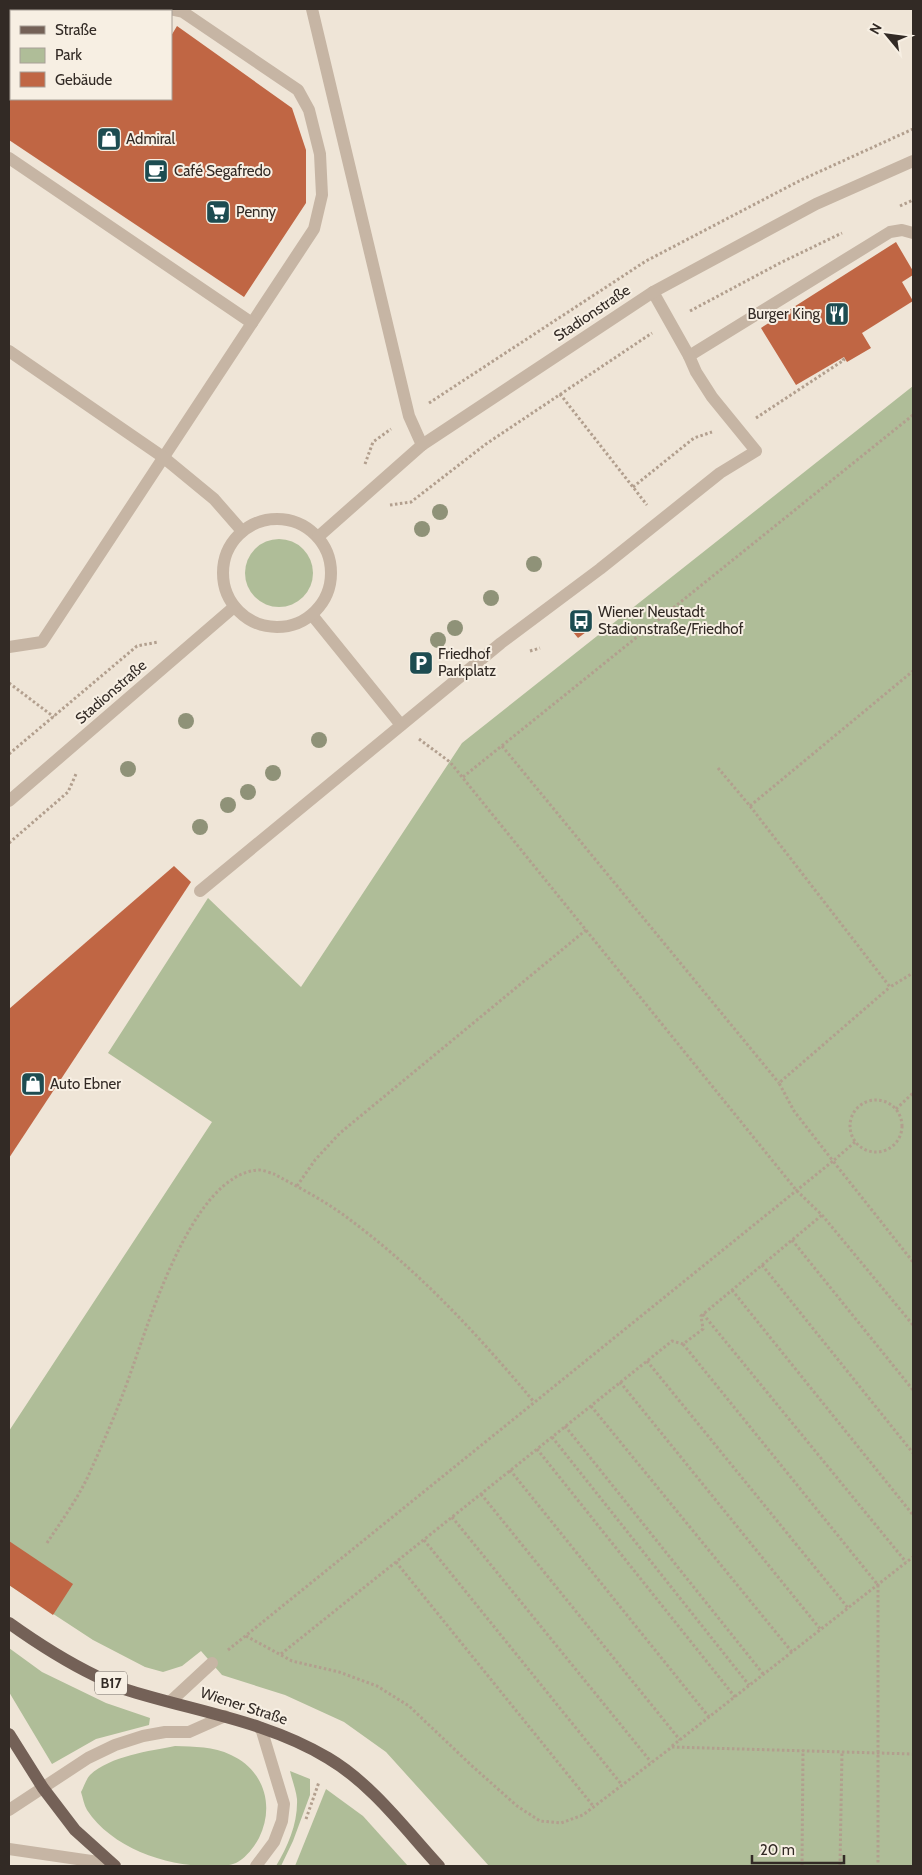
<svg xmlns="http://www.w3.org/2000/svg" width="922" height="1875" viewBox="0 0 922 1875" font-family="Cabin,sans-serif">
<rect width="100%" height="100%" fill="#efe5d7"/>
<!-- green -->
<g fill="#afbd98">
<polygon points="913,386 913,1866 489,1866 386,1752 344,1722 285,1695 222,1675 201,1651 182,1666 163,1672 145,1667 93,1640 9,1585 9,1431 212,1122 108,1053 208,898 301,987 462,743"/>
<circle cx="279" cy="573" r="34"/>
<polygon points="9,1648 42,1672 106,1703 150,1718 149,1725 96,1739 52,1764 9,1692"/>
<path d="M175,1746C195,1747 213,1746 231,1755C264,1770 275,1806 259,1838C254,1847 246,1858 236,1863C227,1867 217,1866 207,1866C165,1866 111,1847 87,1810C84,1805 83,1798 81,1792C84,1787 86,1779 90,1775C110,1756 150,1751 175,1746Z"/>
<path d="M290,1771L310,1779V1795L293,1841L281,1866H276C288,1846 298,1823 297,1799C296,1790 292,1780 290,1771Z"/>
<polygon points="326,1789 363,1816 408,1866 295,1866"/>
</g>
<!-- building -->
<g fill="#c06644">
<polygon points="9,9 72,9 76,11 11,11 11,99 171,99 171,36 177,26 292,108 306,150 306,203 244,297 9,140"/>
<polygon points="896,242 913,271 913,275 902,282 913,301 862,333 871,348 847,362 844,357 796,385 761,328"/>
<polygon points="588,620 593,627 578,638 573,632"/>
<polygon points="174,866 191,882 9,1158 9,1009"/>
<polygon points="9,1541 73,1584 53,1615 9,1585"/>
</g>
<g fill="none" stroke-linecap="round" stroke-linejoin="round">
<!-- path -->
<g stroke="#b29f8e" stroke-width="3" stroke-dasharray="2.5 2.5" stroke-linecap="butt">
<polyline points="900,206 913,200"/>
<polyline points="690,311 780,263 842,233"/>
<polyline points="560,394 647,505"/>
<polyline points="429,403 646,261 801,180 913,129"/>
<polyline points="756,418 844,360 842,358"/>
<polyline points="365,464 373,442 391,429"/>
<polyline points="633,487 694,438 712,432"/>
<polyline points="390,505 411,502 486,444 652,333"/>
<polyline points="530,651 540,648"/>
<polyline points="9,683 54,717"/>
<polyline points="419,739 450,762 797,1191 822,1215 913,1325"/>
<polyline points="502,746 779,1083"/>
<polyline points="9,754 137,646 158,642"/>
<polyline points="718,768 750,806 890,987 913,973"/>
<polyline points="463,777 913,415"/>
<polyline points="750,806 913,671"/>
<polyline points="9,843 68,792 76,774"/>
<circle cx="876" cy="1126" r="26"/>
<polyline points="896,1109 913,1093"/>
<polyline points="855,1142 833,1161 913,1262"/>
<polyline points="297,1186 315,1160 340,1133 586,930"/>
<polyline points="792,1240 913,1390"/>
<polyline points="762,1265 913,1453"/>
<polyline points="732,1290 913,1515"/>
<polyline points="703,1314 906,1562"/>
<polyline points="683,1344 878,1585 878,1866"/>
<polyline points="647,1361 848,1608"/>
<polyline points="620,1382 821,1630"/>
<polyline points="591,1406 792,1652"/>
<polyline points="565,1426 764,1675"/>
<polyline points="552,1437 749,1685"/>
<polyline points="537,1449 735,1697"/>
<polyline points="510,1470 709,1717"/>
<polyline points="481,1494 680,1740"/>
<polyline points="452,1517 651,1762"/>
<polyline points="424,1540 622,1785"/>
<path d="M47,1543C62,1520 79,1497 90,1472C102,1445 114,1418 124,1391C145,1337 189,1173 259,1170C264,1170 270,1173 274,1174C300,1188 329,1203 353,1222C421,1273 480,1337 534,1402"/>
<polyline points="396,1562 594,1807"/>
<polyline points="246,1636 292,1661 339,1672 377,1686 409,1706 471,1765 517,1806 540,1821 561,1823 583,1815 672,1747 913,1754"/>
<polyline points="228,1650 833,1161 794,1111 779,1083 890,987"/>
<polyline points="281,1654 672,1341 683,1344 703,1329 701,1316 822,1215"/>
<polyline points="672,1746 913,1557"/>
<polyline points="306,1819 319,1782"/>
<polyline points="802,1866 803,1750"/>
<polyline points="840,1866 842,1752"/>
</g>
<!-- service -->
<g stroke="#c6b5a4" stroke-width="12">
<polyline points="169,9 183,12 298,90 309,110 320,154 322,195 314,229 252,323"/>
<polyline points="312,9 409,416 422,445"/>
<polyline points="9,158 252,323 42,642 9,647"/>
<polyline points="9,351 163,457 214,499 242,531"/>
<polyline points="689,356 890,232 902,230 913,233"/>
<polyline points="312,615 401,725"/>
<polyline points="200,891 501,643 600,569 720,473 756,451 712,397 696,372 689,356 653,292"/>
<polyline points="171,1701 212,1663"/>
</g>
<!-- minor -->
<g stroke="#c6b5a4" stroke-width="12">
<polyline points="9,1810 88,1758 115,1745 143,1736 165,1732 189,1732 225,1716"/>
<polyline points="9,1849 112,1864 113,1866"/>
<polyline points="256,1866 274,1842 282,1821 284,1804 261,1728"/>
</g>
<!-- tertiary -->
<g stroke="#c6b5a4" stroke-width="12">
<circle cx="277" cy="573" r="54"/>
<polyline points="318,537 422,445 653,292 816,204 913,161"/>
<polyline points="9,801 234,607"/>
</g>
<!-- primary -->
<g stroke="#746157" stroke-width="12">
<path d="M9,1623C37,1643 65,1661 96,1676C105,1680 114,1686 124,1689C192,1711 265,1720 328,1758C372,1784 405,1829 439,1866"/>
<polyline points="9,1734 43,1788 75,1830 115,1866"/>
</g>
</g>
<!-- trees -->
<g fill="#8f9278">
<circle cx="440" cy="512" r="8"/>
<circle cx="422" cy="529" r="8"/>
<circle cx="534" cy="564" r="8"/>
<circle cx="491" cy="598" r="8"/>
<circle cx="455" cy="628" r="8"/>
<circle cx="438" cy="640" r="8"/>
<circle cx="186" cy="721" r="8"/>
<circle cx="319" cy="740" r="8"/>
<circle cx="128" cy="769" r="8"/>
<circle cx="273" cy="773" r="8"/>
<circle cx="248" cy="792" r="8"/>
<circle cx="228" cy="805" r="8"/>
<circle cx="200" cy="827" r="8"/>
</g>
<!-- icons -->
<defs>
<symbol id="shop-square" viewBox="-11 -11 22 22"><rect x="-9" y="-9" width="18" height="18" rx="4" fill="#1d4c51" stroke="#f7efe3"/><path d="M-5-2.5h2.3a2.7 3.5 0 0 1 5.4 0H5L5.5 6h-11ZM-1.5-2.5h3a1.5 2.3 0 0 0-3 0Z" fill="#fff"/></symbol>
<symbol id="cafe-square" viewBox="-11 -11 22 22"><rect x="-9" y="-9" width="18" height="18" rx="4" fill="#1d4c51" stroke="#f7efe3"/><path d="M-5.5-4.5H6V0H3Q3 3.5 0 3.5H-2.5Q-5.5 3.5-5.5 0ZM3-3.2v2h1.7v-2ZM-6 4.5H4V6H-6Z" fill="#fff"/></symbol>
<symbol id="supermarket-square" viewBox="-11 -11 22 22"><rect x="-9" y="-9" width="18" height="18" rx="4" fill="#1d4c51" stroke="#f7efe3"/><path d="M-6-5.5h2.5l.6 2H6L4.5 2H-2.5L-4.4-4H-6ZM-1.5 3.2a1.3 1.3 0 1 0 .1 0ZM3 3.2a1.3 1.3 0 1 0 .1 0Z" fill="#fff"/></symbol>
<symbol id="restaurant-square" viewBox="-11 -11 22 22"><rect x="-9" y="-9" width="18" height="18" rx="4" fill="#1d4c51" stroke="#f7efe3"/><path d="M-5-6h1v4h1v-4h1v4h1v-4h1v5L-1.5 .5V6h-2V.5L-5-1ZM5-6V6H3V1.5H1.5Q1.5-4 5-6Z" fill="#fff"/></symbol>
<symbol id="bus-square" viewBox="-11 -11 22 22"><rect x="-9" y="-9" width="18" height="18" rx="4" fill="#1d4c51" stroke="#f7efe3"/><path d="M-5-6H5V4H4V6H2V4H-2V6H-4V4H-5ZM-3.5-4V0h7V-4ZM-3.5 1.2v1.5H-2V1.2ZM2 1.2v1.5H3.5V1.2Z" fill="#fff"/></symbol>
<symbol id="parking-square" viewBox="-11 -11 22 22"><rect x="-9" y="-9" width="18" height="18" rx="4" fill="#1d4c51" stroke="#f7efe3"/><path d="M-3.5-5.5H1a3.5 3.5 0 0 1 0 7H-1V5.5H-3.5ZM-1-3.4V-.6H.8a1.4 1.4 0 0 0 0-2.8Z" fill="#fff"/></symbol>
</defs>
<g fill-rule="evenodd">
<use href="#shop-square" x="95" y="125" width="28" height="28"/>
<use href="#cafe-square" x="142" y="157" width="28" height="28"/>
<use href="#supermarket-square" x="204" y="198" width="28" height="28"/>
<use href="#restaurant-square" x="823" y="300" width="28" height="28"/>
<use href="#bus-square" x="567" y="607" width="28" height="28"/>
<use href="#parking-square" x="407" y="649" width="28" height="28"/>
<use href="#shop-square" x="19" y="1070" width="28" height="28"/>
</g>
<g text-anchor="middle" stroke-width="4" stroke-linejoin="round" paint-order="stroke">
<!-- shield labels -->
<rect fill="#f7efe3" stroke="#6d655e" stroke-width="1" x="95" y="1671.5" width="32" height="23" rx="4"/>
<g font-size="14" font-weight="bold" fill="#322a25">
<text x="111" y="1688">B17</text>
</g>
<!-- poi labels -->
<g font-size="15" fill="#322a25" stroke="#f7efe3" text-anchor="start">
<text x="126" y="144">Admiral</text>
<text x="174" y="176">Café Segafredo</text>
<text x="236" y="217">Penny</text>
<text x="820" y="319" text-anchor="end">Burger King</text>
<text x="598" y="617">Wiener Neustadt<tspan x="598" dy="17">Stadionstraße/Friedhof</tspan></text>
<text x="438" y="659">Friedhof<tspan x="438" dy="17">Parkplatz</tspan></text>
<text x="50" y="1089">Auto Ebner</text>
</g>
<!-- street labels -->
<g font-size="15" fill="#322a25" stroke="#f7efe3">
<text transform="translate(592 313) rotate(-34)" y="5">Stadionstraße</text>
<text transform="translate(111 692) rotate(-41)" y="5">Stadionstraße</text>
<text transform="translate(244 1706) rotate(18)" y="5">Wiener Straße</text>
</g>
</g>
<!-- border -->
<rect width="922" height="1875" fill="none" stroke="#322a25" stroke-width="20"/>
<!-- legend -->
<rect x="10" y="10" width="162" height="90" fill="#f7efe3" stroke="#a8a097"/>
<rect x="20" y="26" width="25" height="8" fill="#746157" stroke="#a8a097"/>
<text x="55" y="35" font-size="15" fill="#322a25">Straße</text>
<rect x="20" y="48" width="25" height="15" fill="#afbd98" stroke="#a8a097"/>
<text x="55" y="60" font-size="15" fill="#322a25">Park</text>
<rect x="20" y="72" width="25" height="15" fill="#c06644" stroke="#a8a097"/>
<text x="55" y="85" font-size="15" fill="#322a25">Gebäude</text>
<!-- north arrow -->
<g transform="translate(887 35) rotate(299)" stroke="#f7efe3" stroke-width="4" paint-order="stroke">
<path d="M0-4L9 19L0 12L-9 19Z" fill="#322a25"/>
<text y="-8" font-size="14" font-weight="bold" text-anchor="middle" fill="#322a25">N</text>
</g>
<!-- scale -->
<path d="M752 1855v8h92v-8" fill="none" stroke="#322a25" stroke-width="2.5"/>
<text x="760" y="1855" font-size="15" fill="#322a25" stroke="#f7efe3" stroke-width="4" paint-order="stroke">20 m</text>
</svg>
